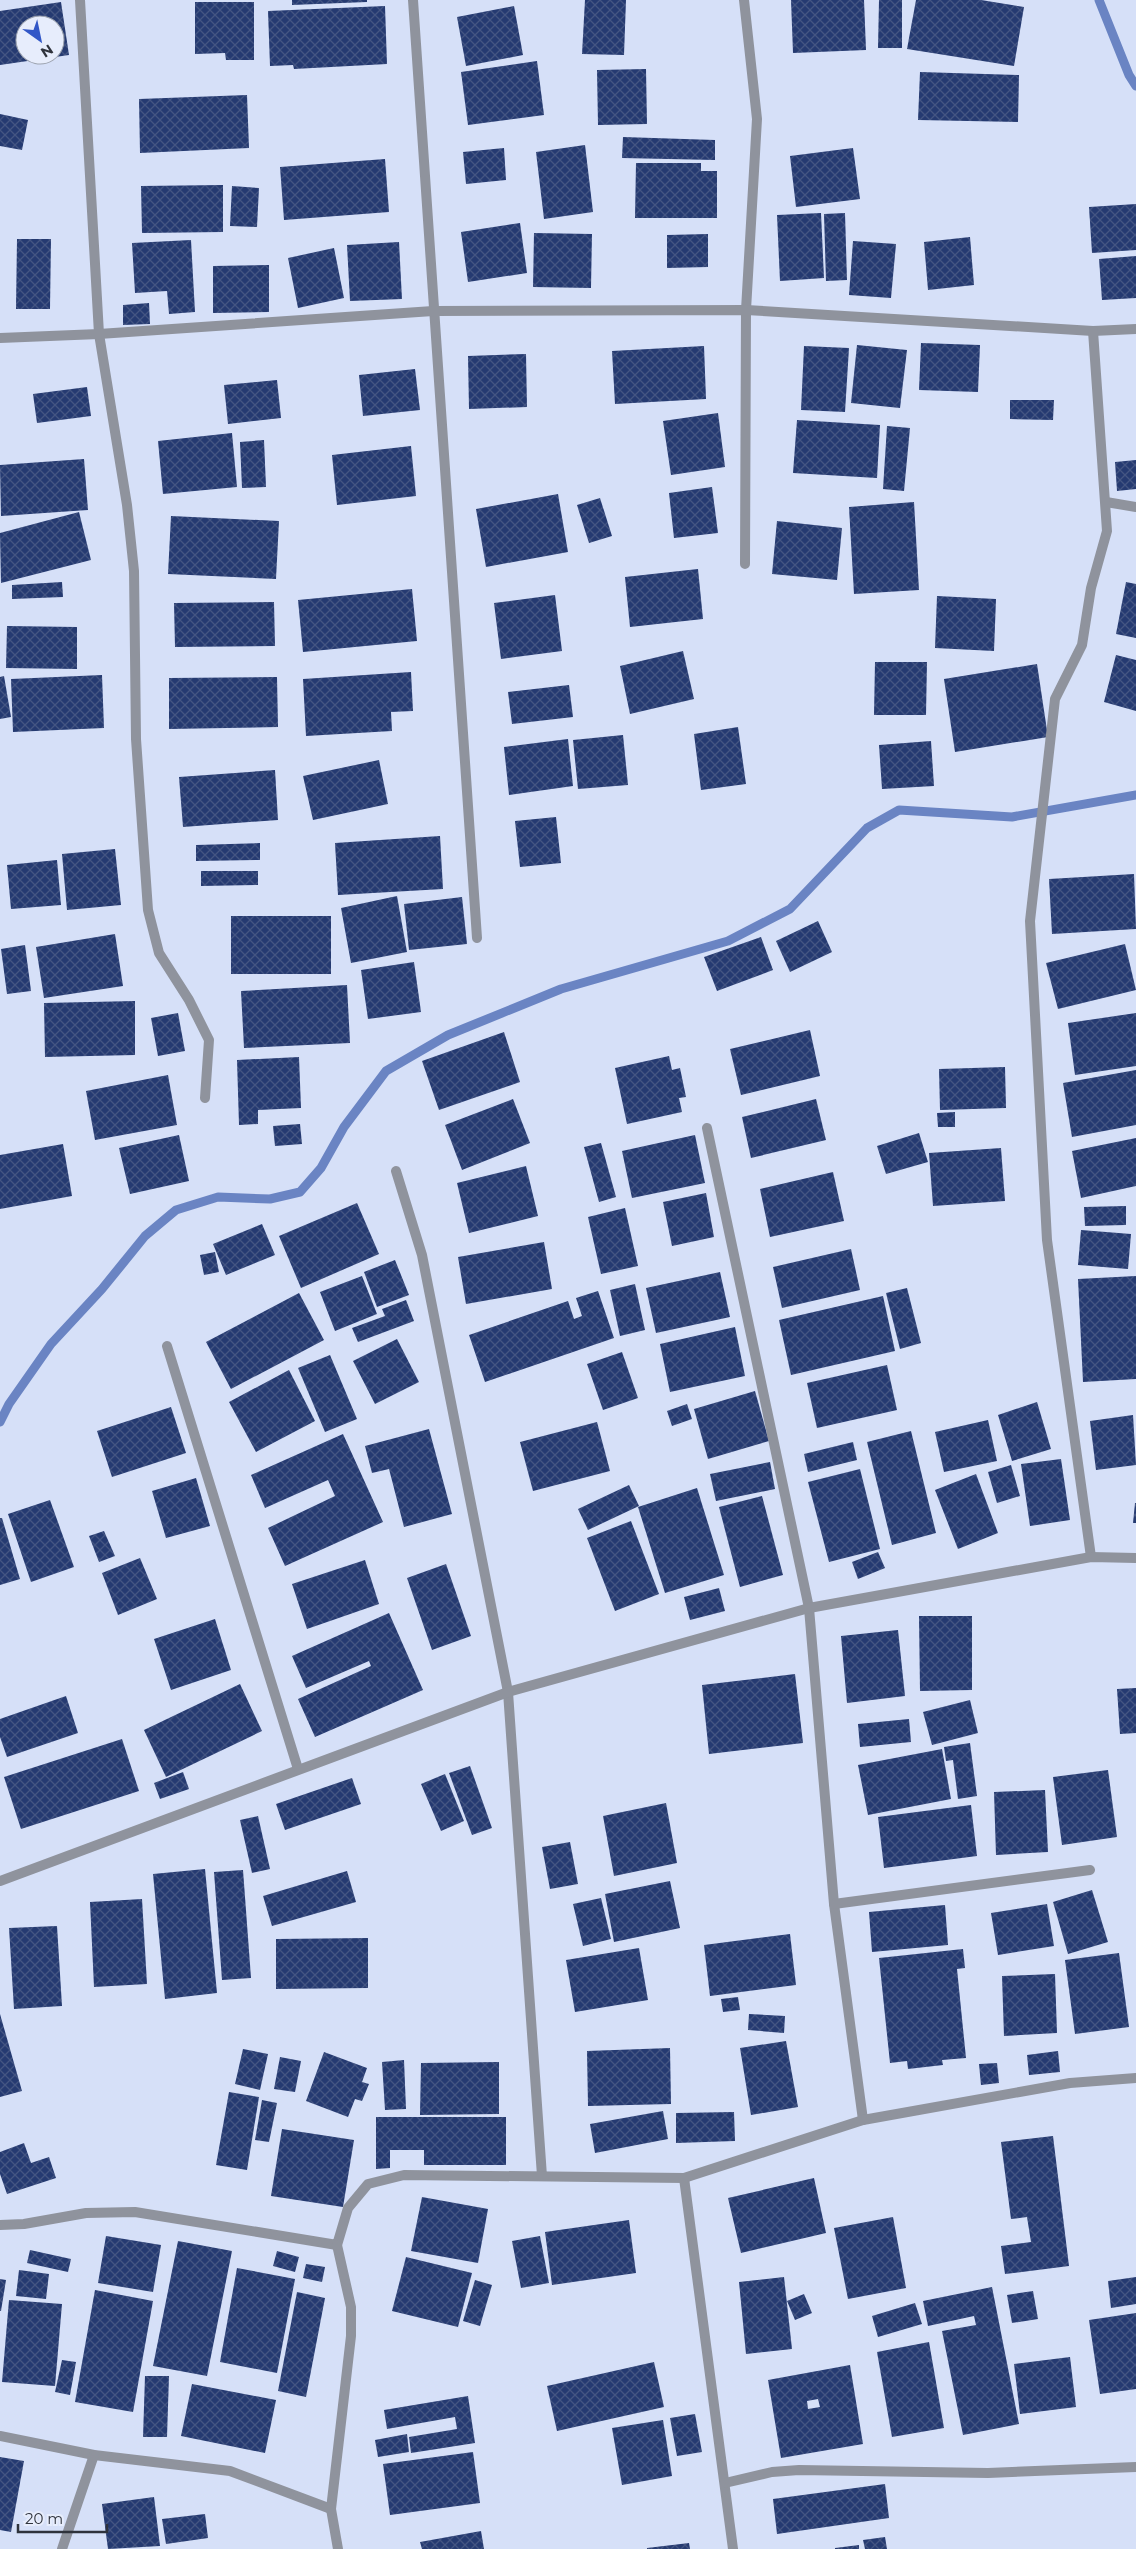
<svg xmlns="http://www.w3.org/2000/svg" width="1136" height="2549" viewBox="0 0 1136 2549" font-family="Montserrat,sans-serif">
<defs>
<pattern id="building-cross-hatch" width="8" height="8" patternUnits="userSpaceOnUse" patternTransform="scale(1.25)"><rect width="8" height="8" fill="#253a71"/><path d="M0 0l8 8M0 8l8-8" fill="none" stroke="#445582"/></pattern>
</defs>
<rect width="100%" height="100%" fill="#d6e0f8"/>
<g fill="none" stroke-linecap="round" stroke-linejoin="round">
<!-- stream -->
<g stroke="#6a84c3" stroke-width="9">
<polyline points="1099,0 1129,75 1136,86"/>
<polyline points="0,1422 9,1404 51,1344 102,1289 145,1236 176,1210 218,1197 270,1199 300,1192 321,1168 344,1127 386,1071 448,1035 561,989 728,941 790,909 867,828 899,810 1012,817 1136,795"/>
</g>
</g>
<!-- building -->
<g fill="url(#building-cross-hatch)" fill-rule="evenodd">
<polygon points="292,0 367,0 367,2 292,5"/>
<polygon points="585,0 626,0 624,55 582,54"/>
<polygon points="791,0 864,0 866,50 793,53"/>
<polygon points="879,0 902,0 902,48 878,48"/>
<polygon points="916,0 981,0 1024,7 1014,66 907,49"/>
<path d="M61,2L69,55L0,65V11ZM25,25H55V55H25Z"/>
<polygon points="195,2 254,2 254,60 226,60 225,53 195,54"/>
<polygon points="385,6 387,64 294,69 293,65 270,66 268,11"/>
<polygon points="514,6 523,55 466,66 457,17"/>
<polygon points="537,61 544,115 468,125 461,72"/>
<polygon points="646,69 647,124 598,125 597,70"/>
<polygon points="920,72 1019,75 1018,122 918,120"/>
<polygon points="247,95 249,148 140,153 139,99"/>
<polygon points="0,114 28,120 22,150 0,146"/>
<polygon points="623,137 715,140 715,160 622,158"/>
<polygon points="585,145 593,212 544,219 536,152"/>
<polygon points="504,148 506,180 466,184 463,152"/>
<polygon points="853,148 860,199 796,207 790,156"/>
<polygon points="385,159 389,212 284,220 280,167"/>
<polygon points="636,163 701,163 701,171 717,171 717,218 635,218"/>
<polygon points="223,185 223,232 142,233 141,186"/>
<polygon points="232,186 259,188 257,227 230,226"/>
<polygon points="1136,204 1136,250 1092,253 1089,207"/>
<polygon points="821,213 824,278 780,281 777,215"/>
<polygon points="845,213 847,280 826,281 824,214"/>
<polygon points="520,223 527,273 468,282 461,232"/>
<polygon points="534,233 592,234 591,288 533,287"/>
<polygon points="708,234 708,267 667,268 667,235"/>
<polygon points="970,237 974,285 928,290 924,242"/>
<polygon points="17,239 51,239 50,309 16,309"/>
<polygon points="191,240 195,312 169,314 167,291 135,293 132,243"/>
<polygon points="853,241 896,244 891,298 849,295"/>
<polygon points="399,242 402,299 350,301 347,245"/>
<polygon points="334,248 344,298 298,308 288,258"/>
<polygon points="1136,256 1136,298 1102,300 1099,259"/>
<polygon points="269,265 269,312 213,313 213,266"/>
<polygon points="149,303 150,324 123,325 123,305"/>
<polygon points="921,343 980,345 978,392 919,390"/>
<polygon points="857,345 907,350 900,408 851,403"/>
<polygon points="704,346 706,399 615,404 612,351"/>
<polygon points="804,346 849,348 845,412 801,410"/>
<polygon points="526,354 527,407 469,409 468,356"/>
<polygon points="415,369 420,410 363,416 359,375"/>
<polygon points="277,380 281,418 228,424 224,385"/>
<polygon points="87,387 91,416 37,423 33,394"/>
<polygon points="1010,400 1054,400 1053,420 1010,419"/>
<polygon points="718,413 725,467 671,475 663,421"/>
<polygon points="797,420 880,425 877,478 793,473"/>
<polygon points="887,426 910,428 904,491 883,489"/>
<polygon points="232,433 237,487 163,494 158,441"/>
<polygon points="264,440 266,487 242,488 240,442"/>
<polygon points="411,446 416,496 337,505 332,455"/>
<polygon points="84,459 88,510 1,516 0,465"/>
<polygon points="1136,460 1136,489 1117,491 1115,462"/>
<polygon points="712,487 718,533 674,538 669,493"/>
<polygon points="558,494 568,552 486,567 476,509"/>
<polygon points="600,498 612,536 589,543 577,505"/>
<polygon points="914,502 919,590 854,594 849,507"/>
<polygon points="79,512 91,560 1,583 0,533"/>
<polygon points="171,516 279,521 276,579 168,574"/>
<polygon points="777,521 842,528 837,580 772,574"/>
<polygon points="698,569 703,619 630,627 625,577"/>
<polygon points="62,582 63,597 12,599 12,585"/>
<polygon points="1126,582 1136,584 1136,638 1116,634"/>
<polygon points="412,589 417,641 303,652 298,600"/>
<polygon points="555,595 562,651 501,659 494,603"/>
<polygon points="937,596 996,599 994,651 935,648"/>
<polygon points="274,602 275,646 175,647 174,603"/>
<polygon points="7,626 77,627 77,669 6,668"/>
<polygon points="683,651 694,699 630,714 620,666"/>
<polygon points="1116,655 1136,660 1136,711 1104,702"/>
<polygon points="875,662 927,662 926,715 874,715"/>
<polygon points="1037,664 1048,737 955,752 944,679"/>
<polygon points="411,672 413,711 391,712 392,731 306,736 303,679"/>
<polygon points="102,675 104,728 13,732 11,679"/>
<polygon points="4,676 11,717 0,719 0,677"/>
<polygon points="277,677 278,727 169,729 169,678"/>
<polygon points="569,685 573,717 512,724 508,692"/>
<polygon points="738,727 746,784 701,790 694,734"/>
<polygon points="623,735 628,785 578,789 573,740"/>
<polygon points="568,739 573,786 509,795 504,747"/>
<polygon points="931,741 934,786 882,789 879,745"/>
<polygon points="379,760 388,804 313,820 303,776"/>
<polygon points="275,770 278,820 183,827 179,777"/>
<polygon points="556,817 561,863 520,867 515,821"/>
<polygon points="440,836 443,889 338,895 335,843"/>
<polygon points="260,843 260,860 196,861 196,845"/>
<polygon points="115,849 121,905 67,910 62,854"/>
<polygon points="57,860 61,905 11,909 7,865"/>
<polygon points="201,871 258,871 258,885 201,886"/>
<polygon points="1134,874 1136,929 1052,934 1049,879"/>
<polygon points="397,896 407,952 351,963 341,908"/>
<polygon points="462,897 467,944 409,950 404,904"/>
<rect x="231" y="916" width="100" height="58"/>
<polygon points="818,921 832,952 790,972 776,941"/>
<polygon points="115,934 123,986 44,998 36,947"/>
<polygon points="761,937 773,970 717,991 704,957"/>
<polygon points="1125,944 1136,990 1058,1009 1046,963"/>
<polygon points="25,945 31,991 7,994 1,949"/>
<polygon points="414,962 421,1012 368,1019 361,970"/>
<polygon points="347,985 350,1043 244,1048 241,991"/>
<polygon points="135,1001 135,1055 45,1057 44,1003"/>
<polygon points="178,1013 185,1051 158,1056 151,1018"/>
<polygon points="1136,1013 1136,1066 1075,1075 1068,1023"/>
<polygon points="810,1030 820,1076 741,1095 730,1049"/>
<polygon points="504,1032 520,1082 439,1110 422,1061"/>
<polygon points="669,1056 672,1070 680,1068 686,1097 679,1098 682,1112 627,1124 615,1068"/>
<polygon points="299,1057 301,1108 258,1110 258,1124 239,1125 237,1060"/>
<polygon points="1005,1067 1006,1108 940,1110 939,1069"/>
<polygon points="1136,1070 1136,1125 1072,1137 1063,1083"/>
<polygon points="168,1075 177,1125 95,1140 86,1091"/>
<polygon points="513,1099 530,1143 462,1170 445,1125"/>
<polygon points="816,1099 826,1140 751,1158 742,1117"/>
<polygon points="955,1112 955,1127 938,1127 937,1113"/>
<polygon points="300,1124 302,1144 275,1146 273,1126"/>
<polygon points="919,1133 928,1162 886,1174 877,1146"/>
<polygon points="179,1135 189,1181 130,1194 119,1148"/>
<polygon points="695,1135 705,1183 632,1198 622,1151"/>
<polygon points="1136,1138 1136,1186 1081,1198 1072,1151"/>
<polygon points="601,1143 616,1197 599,1202 584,1147"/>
<polygon points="63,1144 72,1196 0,1209 0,1155"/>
<polygon points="1001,1148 1005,1201 933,1206 929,1153"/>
<polygon points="526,1166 538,1216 469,1233 457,1183"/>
<polygon points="833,1172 844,1221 770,1237 760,1189"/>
<polygon points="706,1193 714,1237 672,1246 663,1202"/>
<polygon points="357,1203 379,1254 301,1288 279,1236"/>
<polygon points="1126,1206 1126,1225 1085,1226 1084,1207"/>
<polygon points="625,1208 638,1266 601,1274 588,1217"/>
<polygon points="262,1224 275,1255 226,1275 213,1244"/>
<polygon points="1081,1230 1131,1234 1128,1269 1078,1265"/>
<polygon points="544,1242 552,1289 466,1304 458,1257"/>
<polygon points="851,1249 860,1290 782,1308 773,1267"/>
<polygon points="215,1252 219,1272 204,1275 200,1255"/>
<polygon points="395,1260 409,1295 377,1307 364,1272"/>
<polygon points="720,1272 730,1317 656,1333 646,1288"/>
<polygon points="362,1276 377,1314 335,1331 320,1292"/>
<polygon points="1136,1276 1136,1379 1083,1382 1078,1279"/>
<polygon points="635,1284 645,1330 620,1336 610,1290"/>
<polygon points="907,1288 921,1343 900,1349 886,1293"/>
<polygon points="598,1291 614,1338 485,1382 469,1335 568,1301 574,1319 582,1316 576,1298"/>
<polygon points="299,1293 324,1340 231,1389 206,1342"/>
<polygon points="883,1296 895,1351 791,1375 779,1320"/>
<polygon points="406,1300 414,1321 358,1342 352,1328 385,1316 382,1309"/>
<polygon points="735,1327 745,1376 670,1392 660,1344"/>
<polygon points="397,1339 419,1382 375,1404 353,1361"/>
<polygon points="622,1352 638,1398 603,1410 587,1364"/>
<polygon points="330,1355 357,1419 325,1432 298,1368"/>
<polygon points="887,1365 897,1410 817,1428 807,1383"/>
<polygon points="289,1370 315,1421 256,1452 229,1402"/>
<polygon points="755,1391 769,1441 708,1459 694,1409"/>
<polygon points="1037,1402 1051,1449 1012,1461 998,1415"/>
<polygon points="687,1404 692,1419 672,1426 667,1411"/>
<polygon points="171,1407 186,1453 112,1477 97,1431"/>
<polygon points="1133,1415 1136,1465 1096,1470 1090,1421"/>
<polygon points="988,1420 997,1461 944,1472 935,1432"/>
<polygon points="597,1422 610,1471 533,1491 520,1442"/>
<polygon points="429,1429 452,1514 404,1527 389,1469 372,1473 365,1446"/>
<polygon points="911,1431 936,1533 892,1545 867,1442"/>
<polygon points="343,1434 383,1522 285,1566 268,1528 335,1496 328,1480 265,1508 251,1475"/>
<polygon points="853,1442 857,1460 808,1472 804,1454"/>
<polygon points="1061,1459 1070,1520 1030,1526 1021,1464"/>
<polygon points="770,1462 775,1489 716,1501 710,1474"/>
<polygon points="1011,1465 1020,1496 997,1503 988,1472"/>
<polygon points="860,1469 880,1549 829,1562 808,1482"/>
<polygon points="976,1474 998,1533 958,1549 935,1490"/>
<polygon points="196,1478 210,1526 166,1538 152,1491"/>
<polygon points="629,1485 639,1506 588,1530 578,1509"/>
<polygon points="697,1488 724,1575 665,1593 638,1507"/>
<polygon points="762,1496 783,1575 740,1587 719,1507"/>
<polygon points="50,1500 74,1567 31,1582 8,1514"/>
<polygon points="1135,1503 1136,1503 1136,1523 1133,1523"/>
<polygon points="0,1518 2,1518 20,1579 0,1585"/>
<polygon points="631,1521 659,1594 615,1611 587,1538"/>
<polygon points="104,1531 115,1556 99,1562 89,1536"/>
<polygon points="878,1552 885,1568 858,1579 852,1562"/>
<polygon points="140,1558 157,1599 118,1615 102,1573"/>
<polygon points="365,1560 379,1604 307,1629 292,1584"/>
<polygon points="446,1564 471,1636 432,1650 407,1578"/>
<polygon points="719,1588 725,1611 690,1620 684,1597"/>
<polygon points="389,1613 423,1690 315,1737 298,1699 371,1666 369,1661 306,1688 292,1656"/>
<polygon points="919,1616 972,1616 972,1690 920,1691"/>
<polygon points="215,1619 231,1670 171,1690 154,1639"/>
<polygon points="898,1630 905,1696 847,1703 841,1636"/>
<polygon points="795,1674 803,1743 709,1754 702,1685"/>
<polygon points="240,1684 262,1731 166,1777 144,1730"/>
<polygon points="1136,1688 1136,1733 1120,1734 1117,1689"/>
<polygon points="66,1696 78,1733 7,1757 0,1737 0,1719"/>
<polygon points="970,1700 978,1733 932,1745 923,1712"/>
<polygon points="909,1719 911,1742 860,1747 858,1724"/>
<polygon points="122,1739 139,1791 21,1829 4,1777"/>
<polygon points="970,1743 977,1796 958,1799 953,1760 946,1761 944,1747"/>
<polygon points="942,1749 951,1799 868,1815 858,1765"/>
<polygon points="470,1766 492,1828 472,1835 449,1773"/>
<polygon points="1108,1770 1117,1837 1062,1845 1053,1777"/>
<polygon points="183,1772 189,1789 160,1799 154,1783"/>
<polygon points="445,1774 464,1821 441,1831 421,1784"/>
<polygon points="352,1778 361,1804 285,1830 276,1804"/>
<polygon points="1045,1790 1048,1852 996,1855 994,1792"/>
<polygon points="666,1803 677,1863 614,1876 603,1816"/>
<polygon points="971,1805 977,1856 884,1868 878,1817"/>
<polygon points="258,1816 270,1869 252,1873 240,1820"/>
<polygon points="570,1842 578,1884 550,1889 542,1847"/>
<polygon points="205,1869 217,1993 165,1999 153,1874"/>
<polygon points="243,1870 251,1978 222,1980 214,1872"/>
<polygon points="347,1871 356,1902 272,1926 263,1896"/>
<polygon points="670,1881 680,1928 614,1942 605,1894"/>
<polygon points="1092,1890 1108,1942 1068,1954 1053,1902"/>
<polygon points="601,1898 611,1939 583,1946 573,1904"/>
<polygon points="142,1899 147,1984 94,1987 90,1902"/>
<polygon points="1047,1904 1054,1946 998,1955 991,1913"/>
<polygon points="945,1905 948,1945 872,1952 869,1912"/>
<polygon points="57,1926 62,2006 14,2009 9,1928"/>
<polygon points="790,1934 796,1985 710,1996 704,1945"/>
<polygon points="368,1938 368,1988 276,1989 276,1939"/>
<polygon points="639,1948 648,2000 575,2012 566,1960"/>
<polygon points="963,1949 965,1968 957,1969 966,2058 942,2060 943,2065 908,2069 907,2061 890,2063 879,1958"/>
<polygon points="1119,1953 1129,2027 1075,2034 1065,1960"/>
<polygon points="1055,1974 1057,2033 1004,2036 1002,1976"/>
<polygon points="738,1997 740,2010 723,2012 721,1999"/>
<polygon points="0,2014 22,2091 0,2097"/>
<polygon points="749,2014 785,2016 784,2033 748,2030"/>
<polygon points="786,2041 798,2107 751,2115 740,2048"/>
<polygon points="670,2048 671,2104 588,2106 587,2051"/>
<polygon points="243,2049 268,2054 260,2090 235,2084"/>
<polygon points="1058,2051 1060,2072 1029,2075 1027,2055"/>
<polygon points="324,2052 367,2068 362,2082 369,2084 362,2101 355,2099 348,2117 306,2101"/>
<polygon points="280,2057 301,2061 295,2092 274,2089"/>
<polygon points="404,2060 406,2109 385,2110 382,2062"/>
<polygon points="499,2062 499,2114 420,2115 421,2063"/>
<polygon points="997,2063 999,2083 981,2085 979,2064"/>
<polygon points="229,2092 259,2097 247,2170 216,2165"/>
<polygon points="262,2100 277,2103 269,2142 255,2140"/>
<polygon points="663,2111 668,2139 595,2153 590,2124"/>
<polygon points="734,2112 735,2141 676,2143 676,2113"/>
<polygon points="376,2117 506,2117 506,2165 424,2165 424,2150 390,2150 390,2168 376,2169"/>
<polygon points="282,2129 354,2140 343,2207 271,2196"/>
<polygon points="1053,2136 1069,2266 1005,2274 1001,2246 1031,2242 1027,2217 1011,2219 1001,2142"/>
<polygon points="24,2143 31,2163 49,2157 56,2178 7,2194 0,2174 0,2152"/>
<polygon points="814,2178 826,2233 741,2253 728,2198"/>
<polygon points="422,2197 488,2209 478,2263 411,2251"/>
<polygon points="893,2217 906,2288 848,2299 834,2228"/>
<polygon points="629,2220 636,2273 552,2285 545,2232"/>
<polygon points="106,2236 161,2245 153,2292 98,2283"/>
<polygon points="540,2236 549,2283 521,2288 512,2241"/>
<polygon points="178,2241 232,2251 207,2376 153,2366"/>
<polygon points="30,2250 71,2259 68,2272 27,2263"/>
<polygon points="277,2251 299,2257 295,2272 273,2266"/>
<polygon points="406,2257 472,2273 458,2327 392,2311"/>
<polygon points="306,2264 325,2267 322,2282 303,2278"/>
<polygon points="237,2268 295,2279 277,2373 220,2362"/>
<polygon points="19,2270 49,2274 46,2299 16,2296"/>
<polygon points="784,2277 792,2349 746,2354 739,2282"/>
<polygon points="1136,2277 1136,2304 1111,2308 1108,2281"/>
<polygon points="0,2279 6,2280 1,2311 0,2311"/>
<polygon points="475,2280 492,2285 480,2326 463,2321"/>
<polygon points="992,2287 1019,2424 963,2435 942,2331 976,2325 974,2316 928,2326 923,2301"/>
<polygon points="95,2290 153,2301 133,2412 75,2402"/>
<polygon points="1033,2291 1038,2319 1012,2323 1007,2295"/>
<polygon points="297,2292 325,2298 306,2397 278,2391"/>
<polygon points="804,2294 812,2313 795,2320 787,2301"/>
<polygon points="9,2300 62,2304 55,2386 2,2382"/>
<polygon points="915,2303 922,2324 878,2337 872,2316"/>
<polygon points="1136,2313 1136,2389 1100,2394 1089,2320"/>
<polygon points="929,2342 944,2428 892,2437 877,2352"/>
<polygon points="1070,2357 1076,2407 1020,2414 1014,2364"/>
<polygon points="62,2360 76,2362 70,2395 55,2392"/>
<polygon points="654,2362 664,2407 557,2431 547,2386"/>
<path d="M850,2365L863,2444L781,2458L768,2380ZM818,2399L820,2407L808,2409L807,2401Z"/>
<polygon points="145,2376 169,2376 167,2437 143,2437"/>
<polygon points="192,2384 276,2400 265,2453 181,2436"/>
<polygon points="468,2396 475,2443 411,2453 409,2437 457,2429 455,2417 387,2429 384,2410"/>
<polygon points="695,2414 702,2452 677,2456 670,2418"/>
<polygon points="663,2420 672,2476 622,2485 612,2428"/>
<polygon points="407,2434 409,2452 378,2457 375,2440"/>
<polygon points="473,2452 480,2503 390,2515 383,2464"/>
<polygon points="0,2457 24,2461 11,2532 0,2530"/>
<polygon points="885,2484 889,2518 777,2534 773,2499"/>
<polygon points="154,2497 160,2546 108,2549 102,2504"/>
<polygon points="205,2514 208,2538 166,2544 162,2519"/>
<polygon points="481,2531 484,2549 422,2549 420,2542"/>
<polygon points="885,2537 887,2549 865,2549 863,2540"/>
<polygon points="689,2543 690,2549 647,2549 647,2548"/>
<polygon points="859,2545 859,2549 835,2549 835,2548"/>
</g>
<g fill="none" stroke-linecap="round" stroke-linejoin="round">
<!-- minor -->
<g stroke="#8f939d" stroke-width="10">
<polyline points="80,0 99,334 127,505 134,571 136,739 148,910 159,953 189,1000 209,1040 205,1098"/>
<polyline points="413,0 477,938"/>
<polyline points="744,0 757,119 746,310 745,564"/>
<polyline points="0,338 99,334 433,311 746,310 1093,331 1136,329"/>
<polyline points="1106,502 1136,507"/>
<polyline points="707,1128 809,1608 834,1904 863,2120"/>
<polyline points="396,1171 422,1255 508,1692 542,2176"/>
<polyline points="167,1346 298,1769"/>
<polyline points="1091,1557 1047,1240 1030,921 1055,699 1082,645 1091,588 1107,531 1093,331"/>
<polyline points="0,1881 508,1692 809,1608 1091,1557 1136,1558"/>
<polyline points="834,1904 1090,1870"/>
<polyline points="684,2178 733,2549"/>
<polyline points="0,2225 24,2224 86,2213 135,2212 337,2245 348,2208 368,2184 404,2175 684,2178 863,2120 1070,2083 1136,2078"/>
<polyline points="337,2245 351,2307 351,2336 331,2509 338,2549"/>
<polyline points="0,2436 94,2455 230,2471 331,2509"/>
<polyline points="725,2483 772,2472 799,2470 988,2473 1136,2467"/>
<polyline points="62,2549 94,2455"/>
</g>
</g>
<!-- north arrow -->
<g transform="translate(40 40) rotate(147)"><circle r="24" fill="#e7edfc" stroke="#9da3af"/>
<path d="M0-4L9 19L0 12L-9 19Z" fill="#3257c7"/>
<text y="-8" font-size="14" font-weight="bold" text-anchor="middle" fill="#2f333c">N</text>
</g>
<!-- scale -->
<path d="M18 2524v8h89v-8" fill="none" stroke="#2f333c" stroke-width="2.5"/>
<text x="25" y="2524" font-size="15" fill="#2f333c" stroke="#e7edfc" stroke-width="4" paint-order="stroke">20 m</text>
</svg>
